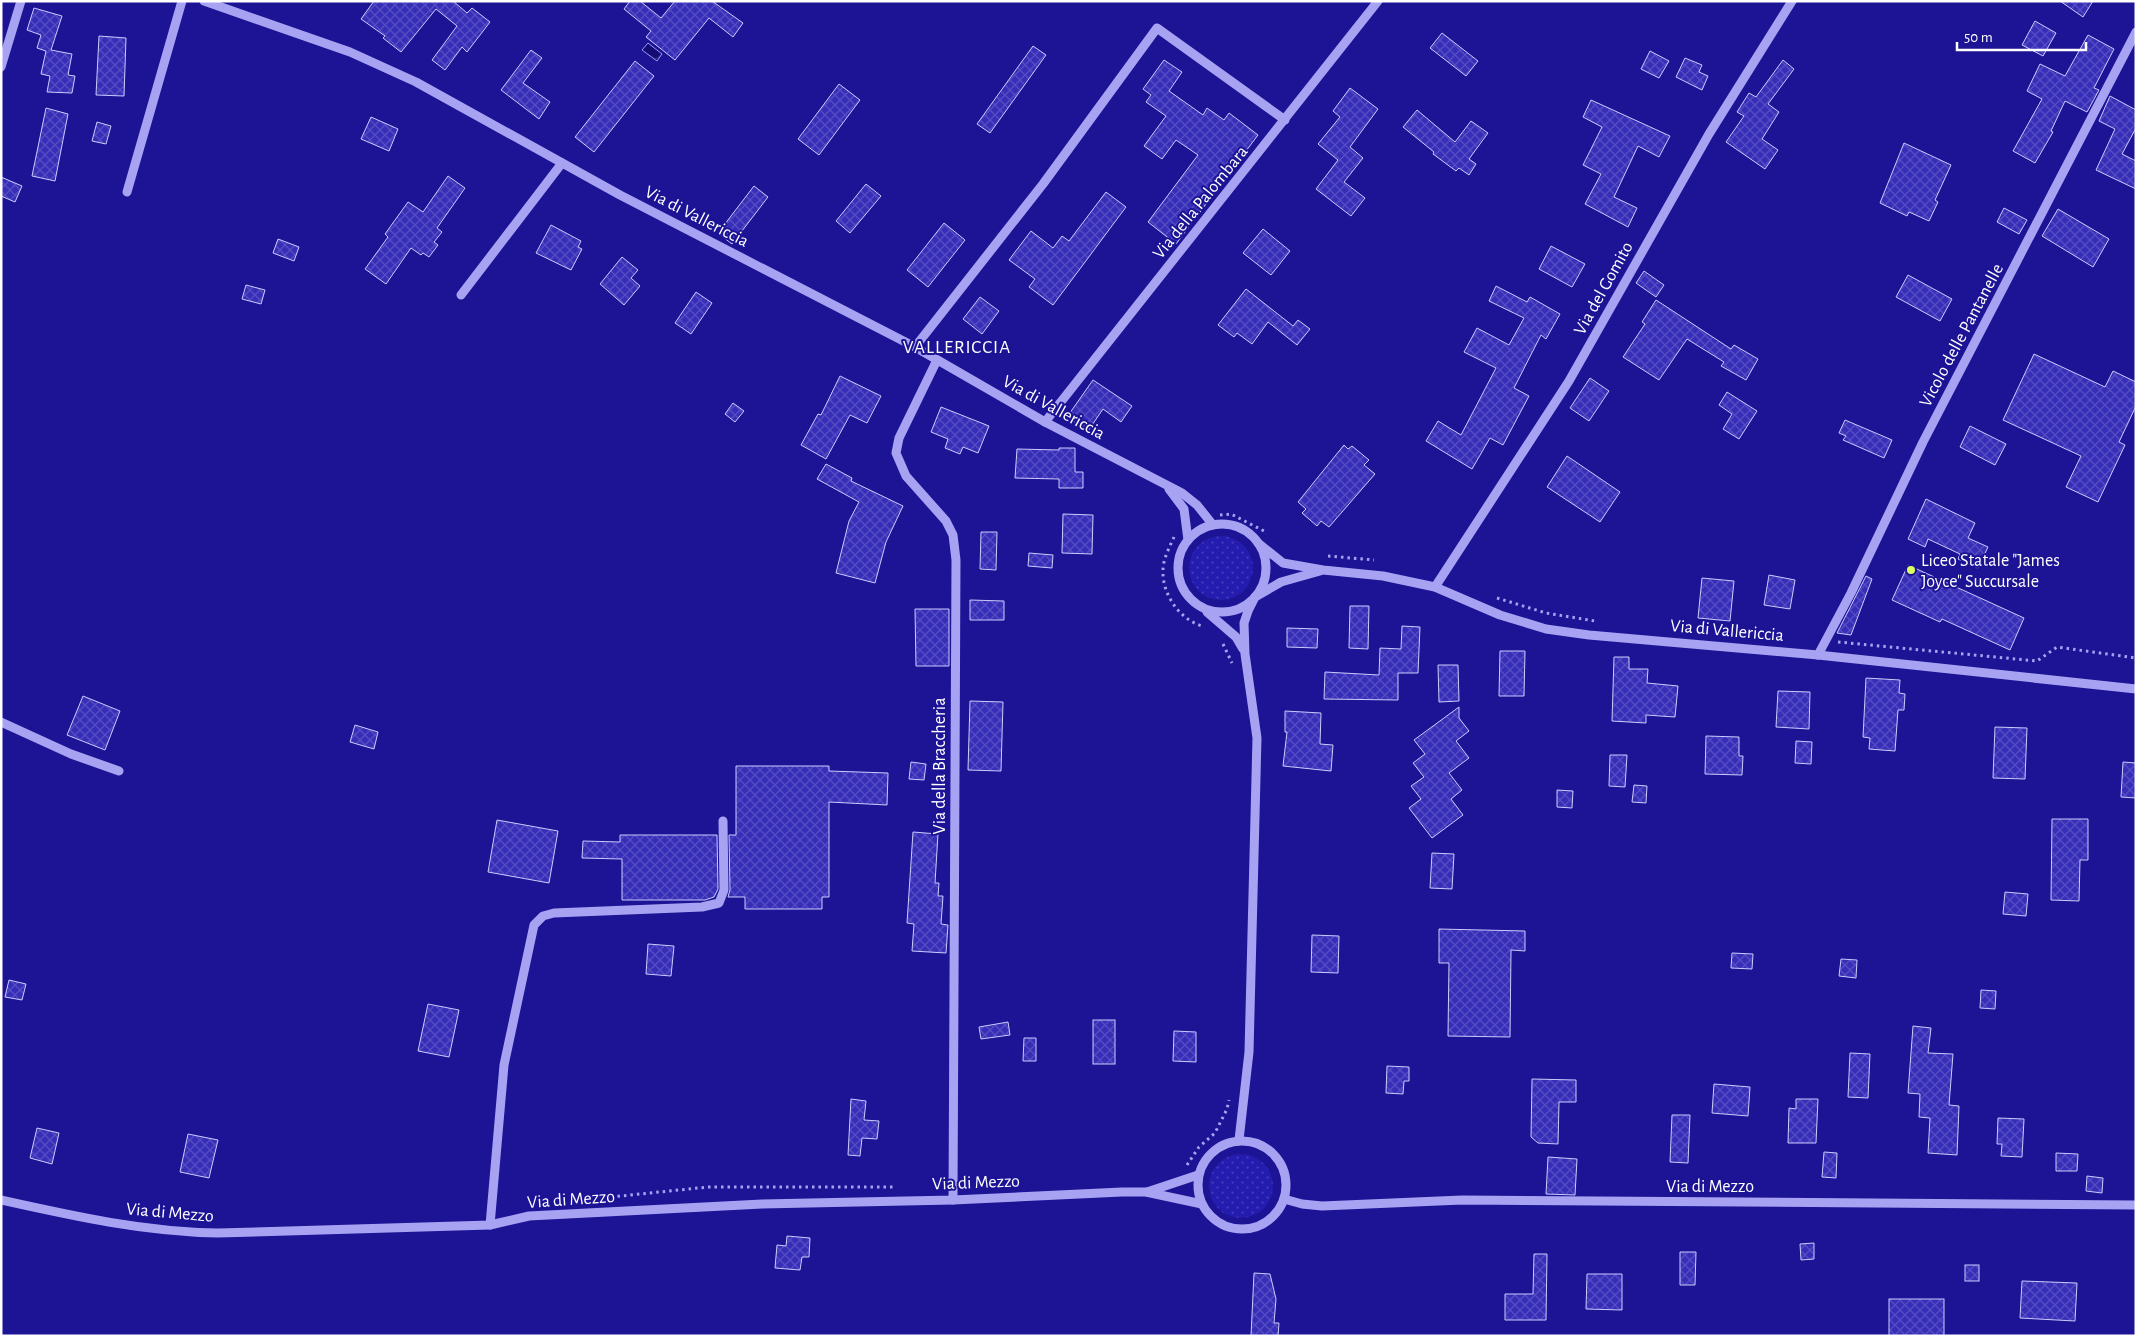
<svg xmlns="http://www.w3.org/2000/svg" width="2137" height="1337" viewBox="0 0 2137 1337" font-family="'Alegreya Sans',sans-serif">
<defs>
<pattern id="grass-dots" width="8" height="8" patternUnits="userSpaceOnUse" patternTransform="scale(1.25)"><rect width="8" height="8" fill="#241baf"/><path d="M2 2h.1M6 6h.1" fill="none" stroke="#453dbb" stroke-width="1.8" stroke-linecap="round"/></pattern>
<pattern id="water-waves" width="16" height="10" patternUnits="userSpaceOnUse" patternTransform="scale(1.25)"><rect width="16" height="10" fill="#140c72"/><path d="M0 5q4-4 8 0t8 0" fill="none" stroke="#373087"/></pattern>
<pattern id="building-cross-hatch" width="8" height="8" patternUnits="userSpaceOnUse" patternTransform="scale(1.25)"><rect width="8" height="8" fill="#372eb8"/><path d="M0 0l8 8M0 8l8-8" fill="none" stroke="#554dc3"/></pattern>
</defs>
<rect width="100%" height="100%" fill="#1c1395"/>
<!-- grass -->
<g fill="url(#grass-dots)">
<circle cx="1221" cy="568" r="32"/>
<circle cx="1241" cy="1186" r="32"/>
</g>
<!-- water -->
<polygon fill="url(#water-waves)" stroke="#9995f5" points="648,43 662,54 657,61 642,50"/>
<!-- building -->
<g fill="url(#building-cross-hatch)" stroke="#cdcbfd">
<polygon points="374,1 453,1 467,13 472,8 490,22 467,52 462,47 445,70 432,60 457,26 436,9 401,52 383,38 385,36 361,19"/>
<polygon points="630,1 640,1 661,18 675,1 712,1 743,23 733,37 709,18 675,60 646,37 651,31 624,9"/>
<polygon points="2060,1 2093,1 2083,17"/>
<polygon points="34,8 62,16 51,50 72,54 68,75 75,76 72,93 47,92 50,76 41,74 46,51 37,48 41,35 27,30"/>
<polygon points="2035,21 2056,33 2043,56 2022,45"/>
<polygon points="1442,33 1478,61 1466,76 1430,48"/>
<polygon points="2088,35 2114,49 2094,88 2099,90 2087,112 2065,101 2051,131 2053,132 2035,163 2013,151 2042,99 2027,91 2040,64 2065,76"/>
<polygon points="99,36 126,38 124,96 96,95"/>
<polygon points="1033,46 1046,55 990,133 977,124"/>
<polygon points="531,50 542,58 523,83 550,102 539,119 501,90"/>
<polygon points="1650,51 1669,61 1659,78 1641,69"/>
<polygon points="1685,58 1702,65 1699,72 1708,76 1702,90 1676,77"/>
<polygon points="1164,60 1182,72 1169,91 1203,115 1207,108 1224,120 1229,113 1258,135 1176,244 1148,222 1198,155 1176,140 1162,159 1144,146 1166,116 1146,102 1151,95 1143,89"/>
<polygon points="1783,60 1794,69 1768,104 1779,112 1762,139 1778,150 1765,169 1726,142 1744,116 1737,112 1749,93 1756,97"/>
<polygon points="635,61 654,76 594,152 575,137"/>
<polygon points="839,84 860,100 819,155 798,139"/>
<polygon points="1350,88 1378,109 1350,147 1363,158 1344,182 1365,198 1351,216 1316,189 1338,160 1318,144 1340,117 1333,111"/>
<polygon points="2110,96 2136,110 2136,128 2122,154 2136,161 2136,189 2096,170 2115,129 2099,121"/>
<polygon points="1591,100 1670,136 1659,157 1638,146 1614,197 1637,208 1628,227 1585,204 1601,174 1583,165 1602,127 1583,117"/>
<polygon points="46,108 68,114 55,181 32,176"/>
<polygon points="1417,110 1455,142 1471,121 1488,133 1469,159 1476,164 1469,175 1459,168 1456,171 1433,154 1434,152 1403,127"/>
<polygon points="371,117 398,129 389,151 361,139"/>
<polygon points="97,122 111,126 106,144 92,141"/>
<polygon points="1904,143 1951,165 1935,200 1938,202 1929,221 1909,212 1907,216 1880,203"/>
<polygon points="448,176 465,188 437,228 442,232 434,242 438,245 429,257 423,253 421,255 411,248 386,284 365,269 388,237 385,234 408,202 423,212"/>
<polygon points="1,177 22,186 15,202 1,196"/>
<polygon points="866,184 881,196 850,233 836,221"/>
<polygon points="754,186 768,197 732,244 718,233"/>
<polygon points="1106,192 1126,207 1053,305 1029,287 1035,279 1009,260 1031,231 1053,248 1062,236 1069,241"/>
<polygon points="2004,208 2027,220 2019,234 1997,222"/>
<polygon points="2058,209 2109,239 2093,267 2042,236"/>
<polygon points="944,223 965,240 928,287 907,270"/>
<polygon points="551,225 581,241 578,247 582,249 571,270 536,253"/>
<polygon points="1263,229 1290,251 1271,275 1243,253"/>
<polygon points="278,239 299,247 294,261 273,253"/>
<polygon points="1551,246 1585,264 1572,287 1539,269"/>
<polygon points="622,257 638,270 631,278 640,286 624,305 600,284"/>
<polygon points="1644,271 1664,285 1656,297 1636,283"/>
<polygon points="1908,275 1952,299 1940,321 1896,297"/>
<polygon points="246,285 265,290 261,304 242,299"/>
<polygon points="1496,286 1527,302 1530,297 1560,314 1546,339 1541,335 1514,388 1529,396 1503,445 1490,438 1472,469 1426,441 1438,421 1461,435 1496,368 1464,352 1477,328 1509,345 1524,318 1489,301"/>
<polygon points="1246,289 1293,326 1298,320 1310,329 1297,345 1268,322 1252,344 1237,333 1234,337 1218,325"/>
<polygon points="696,292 712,303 691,334 675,323"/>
<polygon points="980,297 999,311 982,334 963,319"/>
<polygon points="1656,300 1731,349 1734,345 1758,359 1746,380 1721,366 1724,362 1687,339 1659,380 1623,357 1645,324 1642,322"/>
<polygon points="2034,354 2105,387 2113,371 2136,382 2136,406 2119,442 2125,445 2098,502 2066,487 2081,456 2003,420"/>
<polygon points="840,376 881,396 867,423 850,415 826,459 801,445 818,414 821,415"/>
<polygon points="1590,378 1609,391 1589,421 1570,408"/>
<polygon points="1093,380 1132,406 1121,422 1103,409 1088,431 1067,417"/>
<polygon points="1727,392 1757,411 1739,439 1723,429 1732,414 1719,405"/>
<polygon points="733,403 744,411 735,422 725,414"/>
<polygon points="941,407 989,426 978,453 963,447 960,454 945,448 948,439 931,432"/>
<polygon points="1845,420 1892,440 1884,458 1843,440 1846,436 1839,433"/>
<polygon points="1970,426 2006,444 1995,465 1960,447"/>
<polygon points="1344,445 1348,449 1352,446 1369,460 1364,465 1375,474 1329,527 1321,521 1317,526 1302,513 1306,509 1298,502"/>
<polygon points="1059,448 1075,448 1075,472 1083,472 1083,488 1059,488 1059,479 1015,478 1017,449 1059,450"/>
<polygon points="1567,456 1620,492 1600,522 1547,487"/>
<polygon points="826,464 852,478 851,481 903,506 886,542 875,583 836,573 849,521 859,502 817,479"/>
<polygon points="1926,499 1975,523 1968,538 1988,547 1978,568 1958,559 1960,554 1928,539 1925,547 1908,539"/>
<polygon points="1063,514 1093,515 1092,554 1062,553"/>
<polygon points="981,532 997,532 996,570 980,569"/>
<polygon points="1029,553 1053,555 1052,568 1028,566"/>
<polygon points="1908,565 2024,618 2010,650 1942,619 1940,622 1892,600"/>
<polygon points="1769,575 1795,580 1790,609 1764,605"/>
<polygon points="1866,576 1872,579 1851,635 1837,633"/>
<polygon points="1702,578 1734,581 1730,621 1698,618"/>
<polygon points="970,600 1004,601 1004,620 970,620"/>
<polygon points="1350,606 1369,606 1368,649 1349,648"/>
<polygon points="915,609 949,609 949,666 916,666"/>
<polygon points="1402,626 1420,627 1418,673 1398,673 1398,700 1324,699 1325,672 1379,675 1380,648 1401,649"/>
<polygon points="1287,628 1318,629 1317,648 1287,647"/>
<polygon points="1500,651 1525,651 1524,696 1499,696"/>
<polygon points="1614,657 1629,657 1629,669 1648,669 1647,683 1678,686 1675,717 1646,715 1646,723 1612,721"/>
<polygon points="1438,665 1458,665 1459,701 1439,702"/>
<polygon points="1866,678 1900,680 1899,693 1905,694 1904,710 1898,710 1895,751 1869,749 1870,738 1863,737"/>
<polygon points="1778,691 1810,692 1809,729 1776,727"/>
<polygon points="83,696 120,711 105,750 67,735"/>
<polygon points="970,701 1003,702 1001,771 968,770"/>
<polygon points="1459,707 1459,718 1469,731 1456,741 1469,758 1449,773 1462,790 1451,799 1463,815 1432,838 1409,808 1421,799 1411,786 1424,777 1413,763 1425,754 1414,740"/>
<polygon points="1285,711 1321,713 1320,744 1333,745 1331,771 1283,766 1287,732 1285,732"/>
<polygon points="355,725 378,732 374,749 350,742"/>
<polygon points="1995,727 2027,728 2025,779 1993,778"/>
<polygon points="1706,736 1739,737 1739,756 1743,756 1742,775 1705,774"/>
<polygon points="1796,741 1812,742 1811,764 1795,763"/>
<polygon points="1610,755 1627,755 1625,787 1609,786"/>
<polygon points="911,762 926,764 924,780 909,779"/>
<polygon points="2123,762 2136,763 2136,798 2121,797"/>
<polygon points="736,766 829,766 829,771 888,773 887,805 829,802 829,897 822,897 822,909 745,909 745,897 728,897 730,890 729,835 736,835"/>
<polygon points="1634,785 1647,786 1646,803 1632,802"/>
<polygon points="1557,790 1573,791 1572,808 1557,807"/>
<polygon points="2052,819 2088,819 2088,860 2080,860 2079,901 2051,900"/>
<polygon points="497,820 558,831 549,883 488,872"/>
<polygon points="913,832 938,834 935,883 939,883 938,896 943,896 941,924 948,925 946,953 912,951 914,924 907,923"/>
<polygon points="620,835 717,835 718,889 714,897 705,900 622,900 622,859 582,858 583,841 620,842"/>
<polygon points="1432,853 1454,854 1452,889 1430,888"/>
<polygon points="2005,892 2028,894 2026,916 2003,914"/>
<polygon points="1439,929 1525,931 1525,951 1511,950 1510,1037 1448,1036 1449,963 1439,963"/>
<polygon points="1312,935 1339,936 1338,973 1311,972"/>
<polygon points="648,944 674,946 671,976 646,974"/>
<polygon points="1732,953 1753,954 1752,969 1731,968"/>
<polygon points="1841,959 1857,960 1856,978 1839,976"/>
<polygon points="9,980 26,984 22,1000 5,997"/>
<polygon points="1981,990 1996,991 1995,1009 1980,1008"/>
<polygon points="428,1004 459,1010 449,1057 418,1051"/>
<rect x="1093" y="1020" width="22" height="44"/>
<polygon points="1008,1022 1010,1035 981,1039 979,1027"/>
<polygon points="1913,1026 1931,1028 1928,1053 1953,1054 1949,1105 1959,1106 1957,1155 1928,1153 1930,1118 1919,1117 1920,1094 1908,1093"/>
<polygon points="1174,1031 1196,1032 1196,1062 1173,1061"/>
<polygon points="1024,1038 1036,1038 1036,1061 1023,1061"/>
<polygon points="1850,1053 1870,1054 1868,1098 1848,1097"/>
<polygon points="1387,1066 1409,1067 1409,1081 1404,1081 1403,1094 1386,1093"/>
<polygon points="1532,1079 1576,1080 1576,1102 1559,1102 1558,1144 1538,1143 1531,1137"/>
<polygon points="1714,1084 1750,1087 1748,1116 1712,1113"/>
<polygon points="851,1099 866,1101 864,1120 879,1121 877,1139 862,1138 860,1156 848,1155"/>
<polygon points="1796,1099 1818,1099 1816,1143 1788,1143 1789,1108 1796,1109"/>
<polygon points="1672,1115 1690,1115 1688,1163 1670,1162"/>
<polygon points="1998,1118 2024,1119 2022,1157 2001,1156 2002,1144 1997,1144"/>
<polygon points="37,1128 59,1133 52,1164 30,1158"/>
<polygon points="188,1134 218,1140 209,1178 180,1172"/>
<polygon points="1824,1152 1837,1153 1836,1178 1822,1177"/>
<polygon points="2056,1153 2078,1154 2077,1171 2056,1171"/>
<polygon points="1548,1157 1577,1159 1575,1195 1546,1194"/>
<polygon points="2087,1176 2103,1178 2102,1193 2086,1191"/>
<polygon points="787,1236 810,1238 809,1257 802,1257 800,1270 775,1268 777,1245 786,1246"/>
<polygon points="1814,1243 1814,1259 1801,1260 1800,1244"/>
<polygon points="1680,1252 1696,1252 1695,1285 1680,1285"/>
<polygon points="1534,1254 1547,1254 1546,1320 1505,1320 1505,1294 1533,1294"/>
<rect x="1965" y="1265" width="14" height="16"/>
<polygon points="1254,1273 1270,1274 1276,1299 1274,1323 1279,1323 1278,1336 1251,1336"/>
<polygon points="1587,1274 1622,1274 1622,1310 1586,1309"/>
<polygon points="2022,1281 2077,1283 2075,1321 2020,1318"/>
<rect x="1889" y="1299" width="55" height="37"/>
</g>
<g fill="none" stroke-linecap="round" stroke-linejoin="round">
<!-- path -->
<g stroke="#a7a3f2" stroke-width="3" stroke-dasharray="2.5 4" stroke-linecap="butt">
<polyline points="1220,515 1231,514 1264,531"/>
<path d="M1174,537C1170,546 1163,559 1163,570C1162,594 1179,619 1202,626"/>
<polyline points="1328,556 1374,560"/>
<polyline points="1497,598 1546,613 1595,621"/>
<polyline points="1838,642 2037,661 2057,647 2136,658"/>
<polyline points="1223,644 1232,663"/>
<polyline points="1187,1165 1199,1147 1215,1133 1227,1109 1229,1100"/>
<polyline points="611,1197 708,1187 894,1187"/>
</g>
<!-- minor -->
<g stroke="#a7a3f2" stroke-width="9">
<polyline points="204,1 350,52 416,82 620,195 915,347 1045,422 1182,493 1197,505 1213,525"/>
<polyline points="1,67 21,1"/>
<polyline points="127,192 182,1"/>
<polyline points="461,295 562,163"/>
<polyline points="915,347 1043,184 1157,28 1285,120"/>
<polyline points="937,360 899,438 896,453 906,476 946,521 953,535 956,560 953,1200"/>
<polyline points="1045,422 1378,1"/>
<polyline points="1169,489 1184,509 1188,540"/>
<circle cx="1222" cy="568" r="44"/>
<polyline points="1258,543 1283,563 1323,570 1383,576 1435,587 1500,615 1546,629 1589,635 1818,655 2136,689"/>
<polyline points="1435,587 1569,381 1709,134 1792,1"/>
<polyline points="1207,612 1236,637 1243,649"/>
<polyline points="1818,655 1851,593 1923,442 2136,32"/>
<polyline points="1,722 71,754 119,771"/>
<polyline points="1239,1140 1249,1052 1257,738 1245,654 1244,623 1248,611 1255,597 1281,582 1320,571"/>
<circle cx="1242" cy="1185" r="44"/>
<polyline points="1147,1192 1198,1175"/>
<polyline points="1284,1199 1302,1204 1322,1206 1462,1200 2136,1205"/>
<path d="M1,1200C73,1216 144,1232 218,1233L490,1225L529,1216L762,1204L953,1200L1122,1192H1146L1202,1204"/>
<polyline points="490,1225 504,1065 534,925 543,916 554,913 702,907 719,903 724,890 723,821"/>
</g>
</g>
<!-- markers -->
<circle fill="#ddff64" stroke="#1c1395" stroke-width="2" cx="1911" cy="570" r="5"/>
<g text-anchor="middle" stroke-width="4" stroke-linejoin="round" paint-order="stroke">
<!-- street labels -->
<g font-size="18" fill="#fff" stroke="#1c1395">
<text transform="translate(1200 202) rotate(-51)" y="6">Via della Palombara</text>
<text transform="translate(697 216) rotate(27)" y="6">Via di Vallericcia</text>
<text transform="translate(1603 288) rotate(-61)" y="6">Via del Gomito</text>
<text transform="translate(1961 335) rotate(-62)" y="6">Vicolo delle Pantanelle</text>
<text transform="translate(1054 407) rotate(29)" y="6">Via di Vallericcia</text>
<text transform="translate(1727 630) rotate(5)" y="6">Via di Vallericcia</text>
<text transform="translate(939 766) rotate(-90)" y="6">Via della Braccheria</text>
<text transform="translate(976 1182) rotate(-2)" y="6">Via di Mezzo</text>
<text x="1710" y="1192">Via di Mezzo</text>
<text transform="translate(571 1199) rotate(-4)" y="6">Via di Mezzo</text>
<text transform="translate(170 1212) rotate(5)" y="6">Via di Mezzo</text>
</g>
<!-- poi labels -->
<g font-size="18" fill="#fff" stroke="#1c1395" text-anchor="start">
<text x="1921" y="566">Liceo Statale "James<tspan x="1921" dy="21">Joyce" Succursale</tspan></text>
</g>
<!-- neighbourhood labels -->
<g font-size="19" letter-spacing="1" fill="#fff" stroke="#1c1395">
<text x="957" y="353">VALLERICCIA</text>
</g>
</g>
<!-- border -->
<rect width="2137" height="1337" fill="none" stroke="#ffffff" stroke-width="5"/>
<!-- scale -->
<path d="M1957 42v8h129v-8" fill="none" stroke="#ffffff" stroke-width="2.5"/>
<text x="1964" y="42" font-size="15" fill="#ffffff" stroke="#1c1395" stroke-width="4" paint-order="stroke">50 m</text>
</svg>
